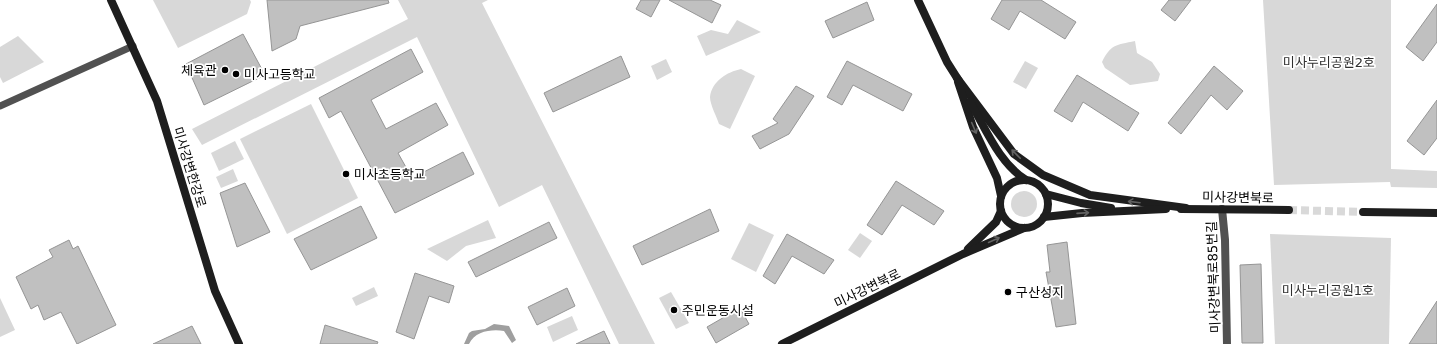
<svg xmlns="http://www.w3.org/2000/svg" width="1437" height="344" viewBox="0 0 1437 344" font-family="'DejaVu Sans','Noto Sans KR',sans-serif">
<rect width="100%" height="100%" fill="#fff"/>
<!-- green -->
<g fill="#d8d8d8">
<polygon points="153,0 250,0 251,2 247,14 178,48"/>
<polygon points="398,0 488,0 482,3 655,344 619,344 542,185 499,207 417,37 202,145 192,129 408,19"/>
<polygon points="1263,0 1391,0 1391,169 1437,171 1437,188 1391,187 1390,182 1274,185"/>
<polygon points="737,20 761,32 706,56 697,36 711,30 728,34"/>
<polygon points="18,36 44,62 3,83 0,77 0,47"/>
<path d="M1135,41L1137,53L1152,62L1160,74L1158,81L1130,85L1105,68L1102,62C1111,44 1116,45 1135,41Z"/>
<polygon points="666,59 672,72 657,80 651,66"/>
<polygon points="1025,61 1038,68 1026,89 1013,82"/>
<path d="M741,69L755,76L730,129L719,124C717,117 710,105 710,97C712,81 727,72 741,69Z"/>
<polygon points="311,104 358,198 287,234 240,139"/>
<polygon points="235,141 244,159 219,171 211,153"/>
<polygon points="233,169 238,181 221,188 216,177"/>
<circle cx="1024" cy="204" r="13"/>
<polygon points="488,220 496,238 466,246 447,261 427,249"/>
<polygon points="749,223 774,235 756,272 731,259"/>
<polygon points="860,233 872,241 860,258 848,250"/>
<polygon points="1270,234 1391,238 1389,344 1275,344"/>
<polygon points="374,287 378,296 356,306 352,298"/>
<polygon points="671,292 689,323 676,329 659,298"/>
<polygon points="0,298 15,330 0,337"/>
<polygon points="572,316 578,330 553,342 547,327"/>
</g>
<!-- water -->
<path fill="#9f9f9f" d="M494,324L509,326L516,340L512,343L504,331C492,329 475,331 469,344H464L469,333L472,331L485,329Z"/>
<!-- building -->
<g fill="#c0c0c0" stroke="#959595">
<polygon points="267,0 388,0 389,3 300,26 296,39 272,51"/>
<polygon points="641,0 660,0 651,17 636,9"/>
<polygon points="669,0 710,0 721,5 712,23"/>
<polygon points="1002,0 1041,0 1076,22 1065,39 1020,11 1009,30 991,19"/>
<polygon points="1169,0 1191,0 1175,21 1161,10"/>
<polygon points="867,2 874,20 833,38 825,21"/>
<polygon points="1437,4 1437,42 1423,61 1406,47"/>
<polygon points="243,34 265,75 204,105 186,64"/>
<polygon points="411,49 423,72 371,100 386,129 436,103 448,125 398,153 412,178 463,152 474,174 395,213 341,111 329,118 319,98"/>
<polygon points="621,56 630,77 553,112 544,93"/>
<polygon points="847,61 912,94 903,111 853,85 842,105 827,97"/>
<polygon points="1214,66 1243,91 1227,110 1211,95 1181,134 1168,123"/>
<polygon points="1077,75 1139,113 1128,131 1083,102 1072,122 1054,111"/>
<polygon points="796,86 814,96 789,134 760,149 752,136 778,123 773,119"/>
<polygon points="1437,100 1437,138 1424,155 1407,141"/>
<polygon points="896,181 944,211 934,225 902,205 882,235 867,225"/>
<polygon points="245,183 270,232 237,247 220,193"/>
<polygon points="361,206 377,238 311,270 294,239"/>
<polygon points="710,209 719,231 642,265 633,246"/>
<polygon points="549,222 557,238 476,277 468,262"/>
<polygon points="787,234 834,260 824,274 792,256 775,284 763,276"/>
<polygon points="69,240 73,249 78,246 116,325 77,344 61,312 44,320 38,305 31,309 16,277 53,257 49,250"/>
<polygon points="1067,242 1076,324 1056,327 1046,272 1050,272 1047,245"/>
<polygon points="1261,264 1263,343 1242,343 1240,265"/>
<polygon points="415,273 454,286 449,303 429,296 414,339 396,332"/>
<polygon points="567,288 575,306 537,325 528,307"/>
<polygon points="1437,301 1437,344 1409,344"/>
<polygon points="740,308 749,324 716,343 707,327"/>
<polygon points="325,325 378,342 377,344 320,344"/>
<polygon points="192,326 201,344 153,344"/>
<polygon points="604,331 610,344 576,344"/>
</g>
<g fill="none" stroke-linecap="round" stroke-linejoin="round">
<!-- secondary-tunnel -->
<polyline stroke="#d9d9d9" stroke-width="8" stroke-dasharray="8 4" stroke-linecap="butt" points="1289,210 1363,212"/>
<!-- lane -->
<polyline stroke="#515151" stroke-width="7" points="0,106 133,46"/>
<!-- street -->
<polyline stroke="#515151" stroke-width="8" points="1222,209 1225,240 1227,344"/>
<!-- secondary -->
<g stroke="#1e1e1e" stroke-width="8">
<polyline points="111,0 157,101 215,291 239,344"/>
<polyline points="918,0 947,62 959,81"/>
<polyline points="957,78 1014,154 1043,175 1090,195 1186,208"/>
<polyline points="958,82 973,127 997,178 1001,196"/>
<path d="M970,102C986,129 999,163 1026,180"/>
<circle cx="1024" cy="204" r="24"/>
<polyline points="1046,194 1081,203 1111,208"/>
<polyline points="1181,209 1289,210"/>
<polyline points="1363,212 1437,213"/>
<polyline points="1044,217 1082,213 1166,209"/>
<polyline points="968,249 996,222 1001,211"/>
<polyline points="782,344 963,254 1024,228"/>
</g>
</g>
<!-- one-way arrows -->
<defs><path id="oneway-shaft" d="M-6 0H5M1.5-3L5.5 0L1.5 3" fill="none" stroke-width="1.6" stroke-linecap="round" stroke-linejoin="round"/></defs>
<g stroke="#626262">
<use href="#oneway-shaft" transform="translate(974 128) rotate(67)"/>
<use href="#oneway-shaft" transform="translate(1016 154) rotate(-135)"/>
<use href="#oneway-shaft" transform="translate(1134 202) rotate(-173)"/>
<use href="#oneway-shaft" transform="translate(1083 213) rotate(-4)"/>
<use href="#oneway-shaft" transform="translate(994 240) rotate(-24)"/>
</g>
<!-- markers -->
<g fill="#000" stroke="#fff" stroke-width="1.5">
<circle cx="225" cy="70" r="4"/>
<circle cx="236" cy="74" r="4"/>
<circle cx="346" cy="174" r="4"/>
<circle cx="1008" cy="292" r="4"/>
<circle cx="674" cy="310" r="4"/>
</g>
<g text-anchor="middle" stroke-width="3.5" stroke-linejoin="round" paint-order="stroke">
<!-- park labels -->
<g font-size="13" fill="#2f2f2f" stroke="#fff">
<text x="1329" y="67">미사누리공원2호</text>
<text x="1328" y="295">미사누리공원1호</text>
</g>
<!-- poi labels -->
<g font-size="13" fill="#000" stroke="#fff" text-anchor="start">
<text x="217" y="75" text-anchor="end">체육관</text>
<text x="244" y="79">미사고등학교</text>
<text x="354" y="179">미사초등학교</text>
<text x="1016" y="297">구산성지</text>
<text x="682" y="315">주민운동시설</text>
</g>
<!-- street labels -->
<g font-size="13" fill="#000" stroke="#fff">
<text transform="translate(190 167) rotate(73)" y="5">미사강변한강로</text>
<text transform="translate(1238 197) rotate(1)" y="5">미사강변북로</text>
<text transform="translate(1213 277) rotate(-92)" y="5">미사강변북로85번길</text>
<text transform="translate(867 288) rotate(-26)" y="5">미사강변북로</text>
</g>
</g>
</svg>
